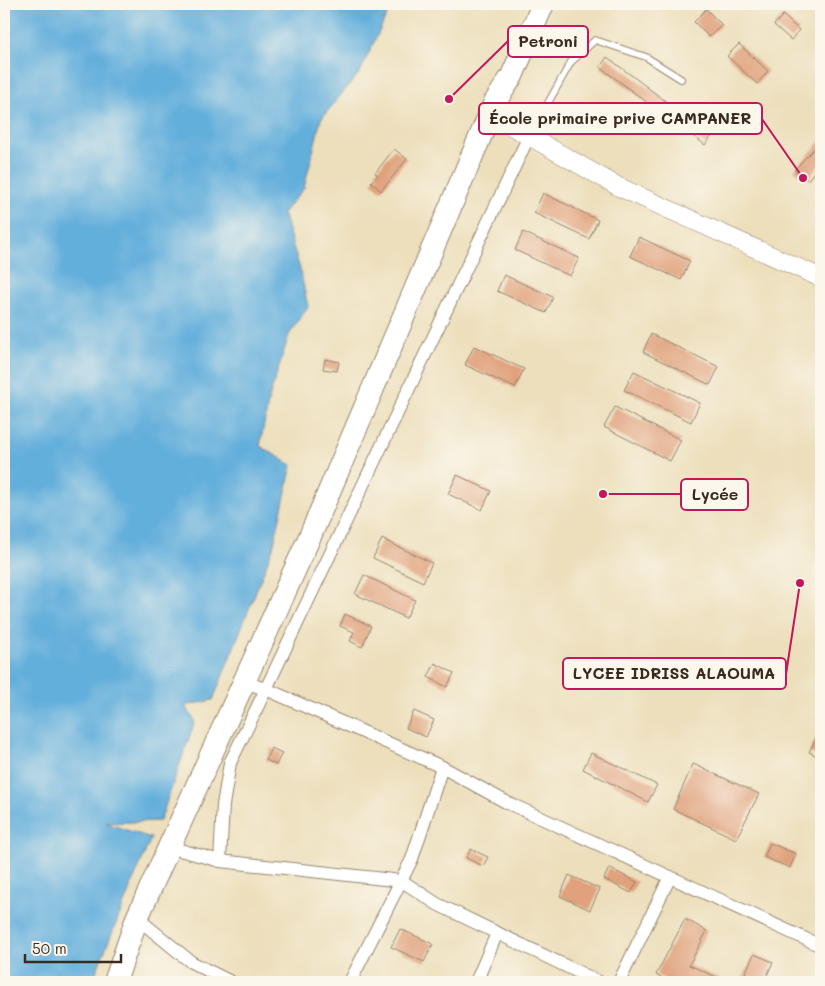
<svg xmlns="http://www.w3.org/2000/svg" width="825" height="986" viewBox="0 0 825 986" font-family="Mali,sans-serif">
<rect width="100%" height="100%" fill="#fbf7ec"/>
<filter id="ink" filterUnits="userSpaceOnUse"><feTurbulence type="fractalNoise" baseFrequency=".02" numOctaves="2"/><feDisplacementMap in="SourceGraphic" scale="10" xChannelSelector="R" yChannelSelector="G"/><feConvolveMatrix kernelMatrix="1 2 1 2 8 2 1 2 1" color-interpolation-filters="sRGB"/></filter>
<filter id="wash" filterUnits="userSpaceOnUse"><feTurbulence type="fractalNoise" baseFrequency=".0096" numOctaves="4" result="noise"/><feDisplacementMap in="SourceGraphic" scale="20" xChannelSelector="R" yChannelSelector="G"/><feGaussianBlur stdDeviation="1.12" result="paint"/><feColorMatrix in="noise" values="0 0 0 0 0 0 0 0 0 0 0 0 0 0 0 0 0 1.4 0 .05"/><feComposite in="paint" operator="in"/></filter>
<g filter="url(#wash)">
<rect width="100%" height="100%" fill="#eddfbc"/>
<!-- water -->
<polygon fill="#64afdc" stroke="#506c7d" points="9,4 392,4 360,72 321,119 304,188 283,213 300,269 308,307 289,335 269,398 260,446 292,465 273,548 213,700 185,706 195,721 160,821 106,823 151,838 92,982 4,982 4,98"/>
<g id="blocks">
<!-- building -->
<g fill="#e0a17c">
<polygon points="706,9 722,25 709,37 694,22"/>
<polygon points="783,15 799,30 791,40 774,25"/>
<polygon points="739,44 768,71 757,84 727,56"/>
<polygon points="607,57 712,136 705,145 681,126 678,130 663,118 665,116 600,67"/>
<polygon points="821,141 821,162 808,180 794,170"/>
<polygon points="394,149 407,159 381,191 371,182 378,175 375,173"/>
<polygon points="543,193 598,220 589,239 534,213"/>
<polygon points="523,232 579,258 570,276 515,250"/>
<polygon points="639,237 690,261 681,280 630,256"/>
<polygon points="504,275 553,297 546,313 497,291"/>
<polygon points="651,334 719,367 710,385 643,352"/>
<polygon points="474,346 524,369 515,388 465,365"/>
<polygon points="325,359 339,362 337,371 323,369"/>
<polygon points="634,371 700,403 691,422 624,390"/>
<polygon points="615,407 681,440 670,461 604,427"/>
<polygon points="457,475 491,491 482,510 448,494"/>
<polygon points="382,539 432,563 423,582 373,558"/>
<polygon points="364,575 415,600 406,618 355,594"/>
<polygon points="345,614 371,626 362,647 350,641 354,632 340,626"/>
<polygon points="435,663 454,673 447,687 428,677"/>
<polygon points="414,711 434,720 426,737 406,728"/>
<polygon points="821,729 821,758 809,752"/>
<polygon points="271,748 282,753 276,765 266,760"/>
<polygon points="591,753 657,785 648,802 583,769"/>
<polygon points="693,764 759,794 736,839 673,809"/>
<polygon points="770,843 796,854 790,868 764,857"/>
<polygon points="471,849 488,857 483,866 466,858"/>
<polygon points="609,868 637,882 631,893 604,879"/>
<polygon points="569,875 600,889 590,910 560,896"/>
<polygon points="685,919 707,931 689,965 728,982 671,982 656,975"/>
<polygon points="400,929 433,944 424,962 391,947"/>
<polygon points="754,954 773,962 764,982 741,982"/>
</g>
</g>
</g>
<g filter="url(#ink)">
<use href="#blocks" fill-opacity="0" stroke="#94846d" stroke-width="1"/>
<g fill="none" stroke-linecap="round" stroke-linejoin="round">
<defs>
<polyline id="lane" points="530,135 571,62 595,40 646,57 681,79"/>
<g id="street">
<polyline points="529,136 266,689 442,767 506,802 821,946"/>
<polyline points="169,847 220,861 402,881 437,904 599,982"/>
<polyline points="220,861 223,805 230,763 266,689 243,682"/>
<polyline points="137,918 191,962 231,982"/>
<polyline points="350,982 412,859 442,767"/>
<polyline points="476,982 497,933"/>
<polyline points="619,982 670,877"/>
</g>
<polyline id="secondary" points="490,114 619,187 821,278"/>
<polyline id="highway" points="115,982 137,918 311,534 495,102 512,76 543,4"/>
</defs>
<!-- lane casing -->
<use href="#lane" stroke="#94846d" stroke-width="8"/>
<!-- street casing -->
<use href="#street" stroke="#94846d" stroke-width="14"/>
<!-- secondary casing -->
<use href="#secondary" stroke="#94846d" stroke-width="19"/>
<!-- highway casing -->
<use href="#highway" stroke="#94846d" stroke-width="24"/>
<!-- path -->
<polyline stroke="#94846d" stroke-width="2.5" stroke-dasharray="1 4" stroke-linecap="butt" points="186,982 188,973"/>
<!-- lane -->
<use href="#lane" stroke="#fff" stroke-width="6"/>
<!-- street -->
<use href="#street" stroke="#fff" stroke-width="12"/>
<!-- secondary -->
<use href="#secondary" stroke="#fff" stroke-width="18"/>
<!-- highway -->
<use href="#highway" stroke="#fff" stroke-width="22"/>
</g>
</g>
<!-- callouts -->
<path fill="none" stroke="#c2185b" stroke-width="2" d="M449 99L508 41M803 178L762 119M603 494L681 494M800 583L786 674"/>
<g fill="#c2185b" stroke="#fbf7ec" stroke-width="2">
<circle cx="449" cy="99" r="5"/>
<circle cx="803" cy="178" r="5"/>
<circle cx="603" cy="494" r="5"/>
<circle cx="800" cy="583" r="5"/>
</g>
<g fill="#fbf7ec" stroke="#c2185b" stroke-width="2">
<rect x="508" y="26" width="80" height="31" rx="5"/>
<rect x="479" y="103" width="283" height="31" rx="5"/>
<rect x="681" y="479" width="67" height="31" rx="5"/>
<rect x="563" y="658" width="223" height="31" rx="5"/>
</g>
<g font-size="16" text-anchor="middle" font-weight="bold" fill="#3b2a1e">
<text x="548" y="47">Petroni</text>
<text x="620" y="124">École primaire prive CAMPANER</text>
<text x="715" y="500">Lycée</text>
<text x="674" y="679">LYCEE IDRISS ALAOUMA</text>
</g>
<!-- margin -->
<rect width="825" height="986" fill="none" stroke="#fbf7ec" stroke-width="20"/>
<!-- scale -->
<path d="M25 954v8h96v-8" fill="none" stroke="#3b2a1e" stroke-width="2.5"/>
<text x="32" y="954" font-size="15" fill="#3b2a1e" stroke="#fbf7ec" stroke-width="4" paint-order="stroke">50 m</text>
</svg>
